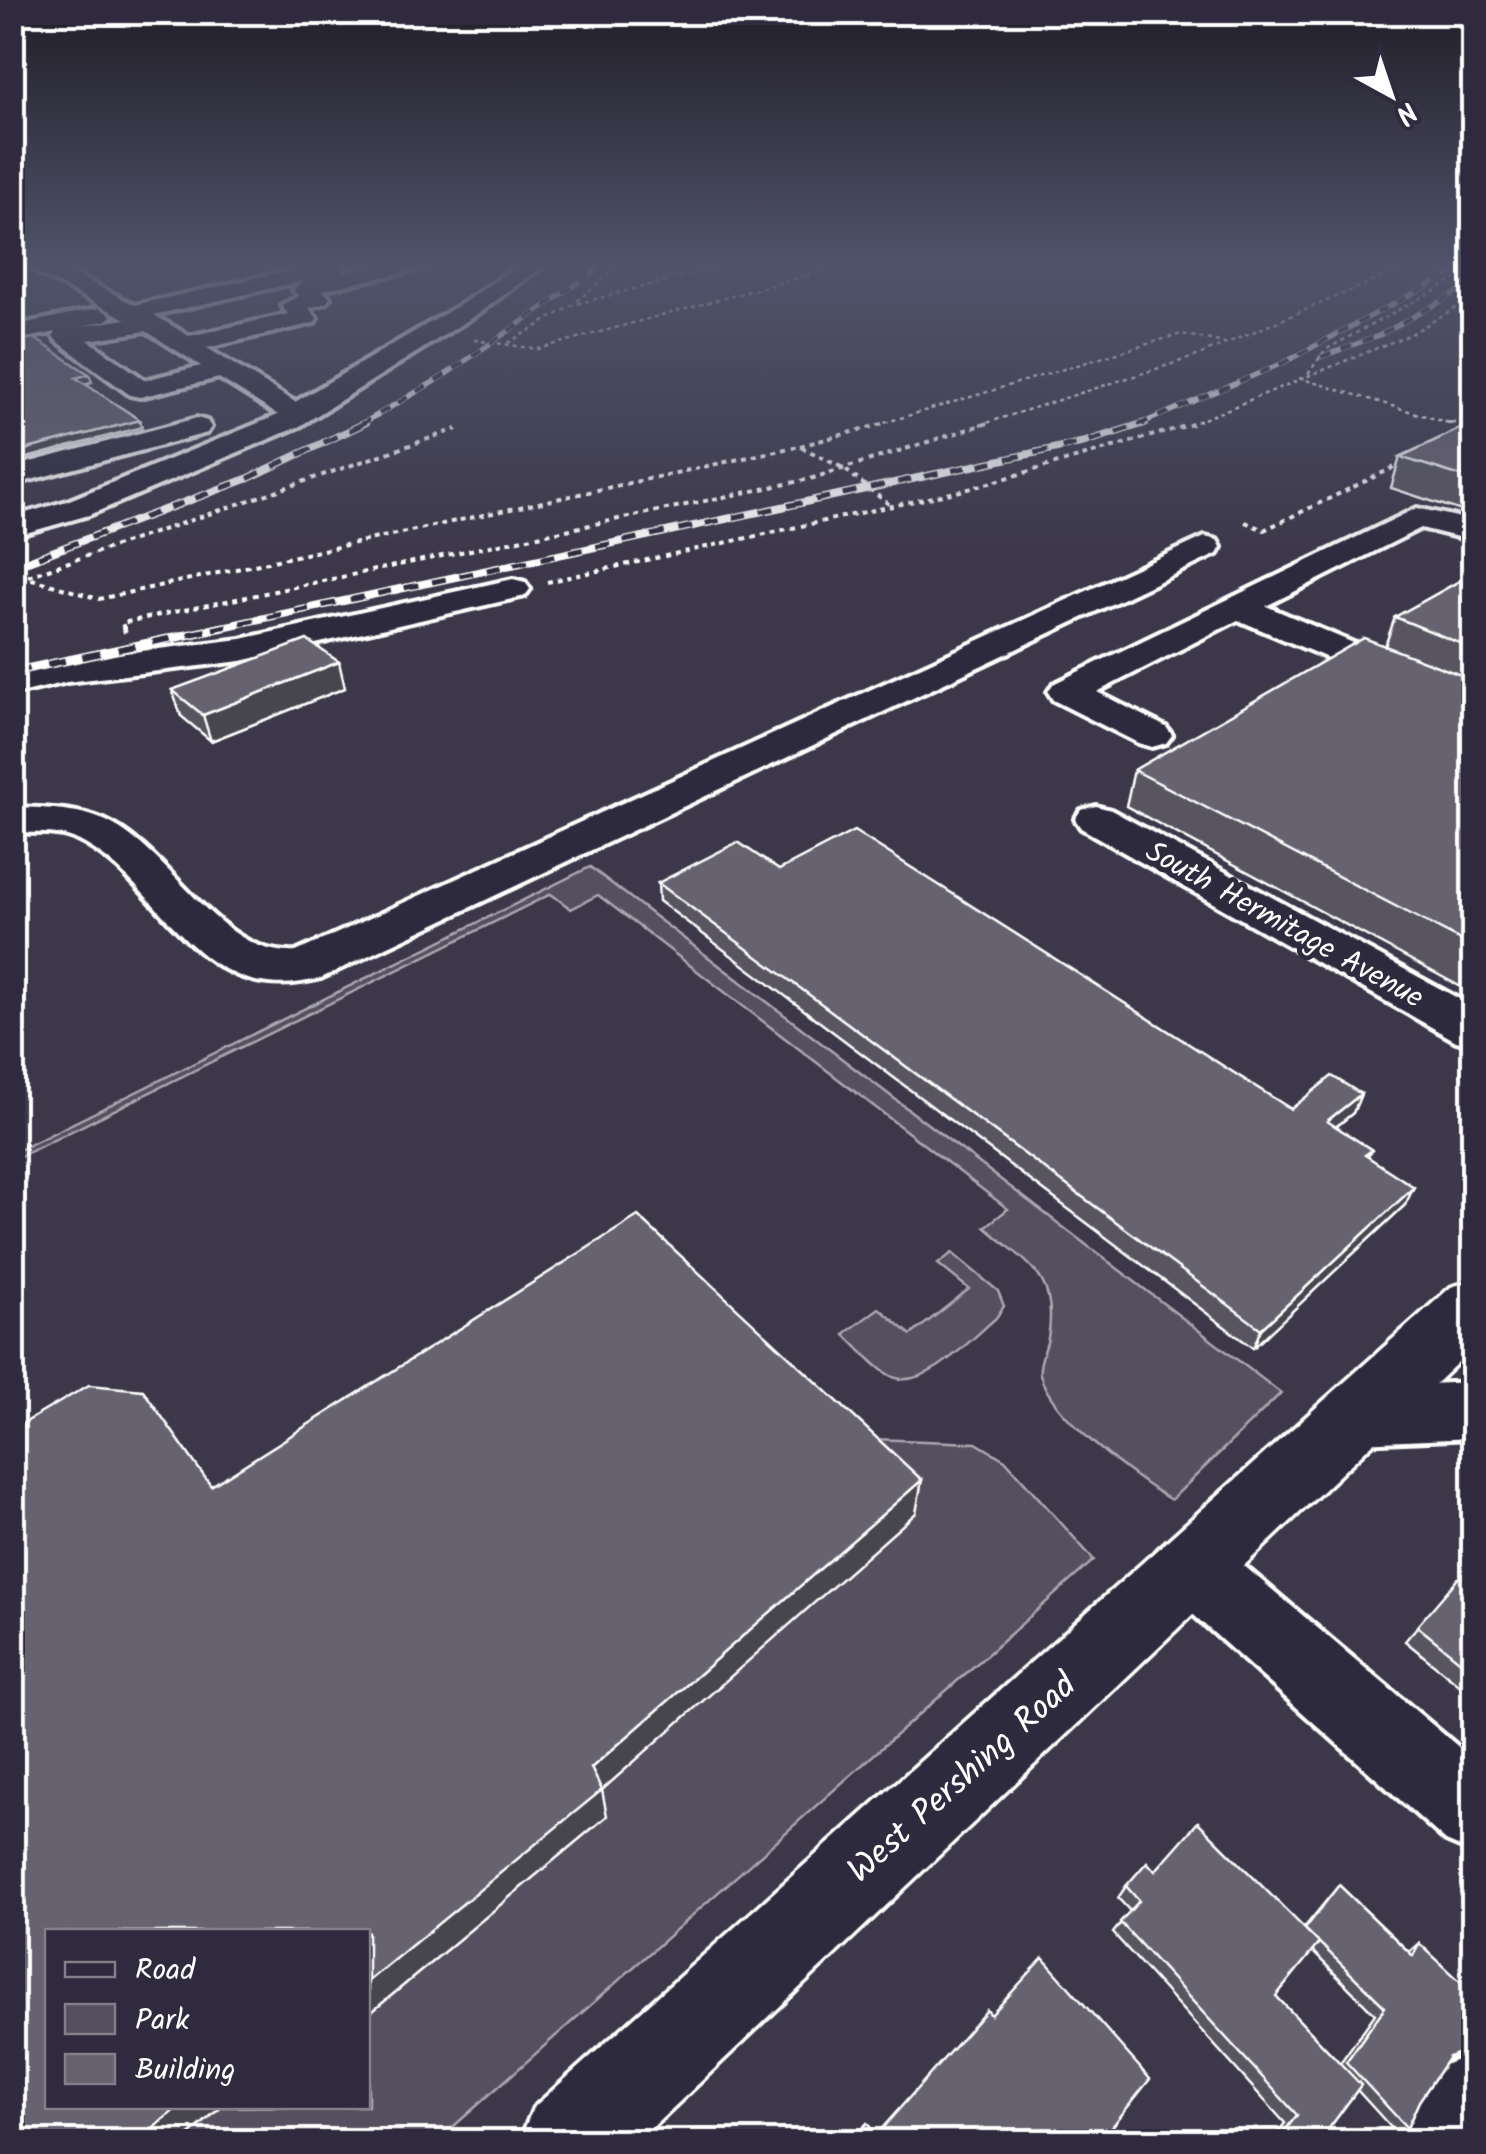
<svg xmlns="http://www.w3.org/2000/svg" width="1486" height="2154" viewBox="0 0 1486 2154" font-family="Kalam,sans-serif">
<rect width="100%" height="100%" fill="#3c3749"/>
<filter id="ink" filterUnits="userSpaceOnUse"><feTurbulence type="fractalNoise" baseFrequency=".01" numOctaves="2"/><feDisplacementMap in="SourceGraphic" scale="20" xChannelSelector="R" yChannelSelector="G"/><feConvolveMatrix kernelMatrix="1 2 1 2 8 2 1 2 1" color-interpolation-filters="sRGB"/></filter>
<g filter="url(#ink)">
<!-- green -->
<g fill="#555060" stroke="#aaa8b0" stroke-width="2.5">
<path d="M590,867L1281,1393L1171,1500C1135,1479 1049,1415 1040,1374C1038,1362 1046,1350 1048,1338C1059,1275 1027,1264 985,1227L1008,1209L598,895L571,909L551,894L13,1160V1153Z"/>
<path d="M952,1253L998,1291L1004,1306L996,1318C972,1338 923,1393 891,1376C874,1367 858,1347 844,1334L879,1308L911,1335L969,1289L938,1264Z"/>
<polygon points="873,1439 976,1443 1005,1460 1094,1560 437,2141 182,2142 222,2107 368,2106 368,2015 606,1817 596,1795"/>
</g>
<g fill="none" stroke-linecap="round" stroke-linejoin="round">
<defs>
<g id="minor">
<path d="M36,263H53L135,305L323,263H342L345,267L342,272L154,315L189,336L288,314L281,305L299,296L293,290L303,281L385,263H426L423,268L322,290L330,298L326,303L309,308L317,318L314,323L207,348L295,402L463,303L521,263H547L479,313L300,426L89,515L12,537V517L67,501L278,415L219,378L140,397L130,395L57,341L53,336L56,332L12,341V326L99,308L111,315L108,320L82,326L126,319L36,272L33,267ZM146,331L201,366L145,380L88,340Z"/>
<polygon points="197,418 207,421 211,427 207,433 12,485 12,467"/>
<polygon points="1417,508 1474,521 1474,541 1421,528 1266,606 1474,694 1474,720 1238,620 1097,692 1166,727 1172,735 1166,743 1152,747 1138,743 1053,700 1048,692 1053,684"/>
<path d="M1205,537L1217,540L1221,547L1217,554L321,978C193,1013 164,878 73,838C56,831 32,833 12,833V807C43,808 75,808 104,820C171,849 218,957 296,952Z"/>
<polygon points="513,579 525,582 530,589 525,596 241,661 67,682 12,695 12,673 67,660 241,639"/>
<polygon points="1096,806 1111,810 1474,1007 1474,1046 1456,1041 1081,828 1075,819 1081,810"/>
<polygon points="1474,1382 1474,1438 1358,1443 1335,1435 1325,1415 1335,1395 1358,1387"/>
<polygon points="1192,1533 1217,1543 1474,1760 1474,1853 1446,1841 1167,1591 1157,1567 1167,1543"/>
<polygon points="1474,2053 1474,2142 1399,2142 1412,2109 1442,2066"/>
</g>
<polygon id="major" points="1474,1280 1474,1347 637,2142 519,2142 533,2108 1451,1287"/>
</defs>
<!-- minor casing -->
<use href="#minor" stroke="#fff" stroke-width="8"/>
<!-- major casing -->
<use href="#major" stroke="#fff" stroke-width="7"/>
<!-- path-far2 -->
<g stroke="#fff" stroke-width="2.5" stroke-dasharray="4 4" stroke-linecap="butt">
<polyline points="577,301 622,263"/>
<polyline points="474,340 538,349 853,263"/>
<polyline points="508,343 573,305 733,263"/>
<polyline points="1308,374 1325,350 1474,269"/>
<polyline points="1299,378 1452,424 1474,414"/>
<polyline points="877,425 1181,334 1225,343"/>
<polyline points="980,425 1194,357 1416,263"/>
<polyline points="1189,425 1411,334 1474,297"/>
</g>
<!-- path-far1 -->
<g stroke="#fff" stroke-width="4" stroke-dasharray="5 5" stroke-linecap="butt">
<polyline points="1447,423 1455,423"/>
<polyline points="800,446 886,423"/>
<polyline points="1245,522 1264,530 1403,463"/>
<polyline points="12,573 99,599 799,446 843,468 891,506"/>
<polyline points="28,576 457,429"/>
<polyline points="547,582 965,490 1196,423"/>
<polyline points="124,629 122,623 810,479 988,423"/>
</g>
<!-- path -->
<polyline stroke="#fff" stroke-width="5" stroke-dasharray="6 6" stroke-linecap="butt" points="123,627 126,634"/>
<!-- minor -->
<use href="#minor" fill="#2f2a3d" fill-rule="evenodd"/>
<!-- major -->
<use href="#major" fill="#2f2a3d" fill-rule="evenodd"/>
<defs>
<g id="rail-far2">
<polyline points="1321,357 1380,335 1474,283"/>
<polyline points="360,425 442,377 607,263"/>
<polyline points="1138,425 1283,363 1470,263"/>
</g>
<g id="rail-far1">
<polyline points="12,567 249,478 365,423"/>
<polyline points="213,629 1085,442 1145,423"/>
</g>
<polyline id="rail" points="12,672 224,627"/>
</defs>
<!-- rail-far2 casing -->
<use href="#rail-far2" stroke="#fff" stroke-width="5"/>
<!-- rail-far1 casing -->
<use href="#rail-far1" stroke="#fff" stroke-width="8"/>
<!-- rail casing -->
<use href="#rail" stroke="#fff" stroke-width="9"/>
<!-- rail-far2 -->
<use href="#rail-far2" stroke="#2f2a3d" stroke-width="4" stroke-dasharray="11" stroke-linecap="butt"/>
<!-- rail-far1 -->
<use href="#rail-far1" stroke="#2f2a3d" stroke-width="5" stroke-dasharray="14" stroke-linecap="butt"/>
<!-- rail -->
<use href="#rail" stroke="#2f2a3d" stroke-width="6" stroke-dasharray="18" stroke-linecap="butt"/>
</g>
<!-- wall -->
<g fill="#585460" stroke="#fff" stroke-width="2.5" fill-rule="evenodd">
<polygon points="1474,422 1474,515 1391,488 1400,457"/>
<polygon points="1474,573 1474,994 1126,806 1134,770 1385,646 1395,617"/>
<polygon points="345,688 211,741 181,716 172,690"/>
<polygon points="779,870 1291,1109 1361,1094 1353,1113 1336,1127 1372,1150 1368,1157 1405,1205 1253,1348 659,901 658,883"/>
<polygon points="1474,1560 1474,1697 1405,1641"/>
<path d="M1155,1871L1304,1928L1339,1885L1409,1952L1419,1943L1459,2055L1447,2060L1419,2101L1407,2128L1397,2134L1357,2090L1319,2142H1271L1285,2123L1113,1933L1130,1911L1118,1898L1126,1886ZM1312,1951L1375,2014L1340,2063L1276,1996Z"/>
</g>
<!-- shaded-wall -->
<g fill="#47454e" stroke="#fff" stroke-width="2.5">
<polygon points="89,374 92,382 78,385 76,378"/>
<polygon points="140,420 142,427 12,462 12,453"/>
<polygon points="339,662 345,688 211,741 203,715"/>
<polygon points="1361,1094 1353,1113 1319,1140 1327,1121"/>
<polygon points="1414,1187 1405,1205 1253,1348 1261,1329"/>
<polygon points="922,1480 916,1513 602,1790 607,1816 368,2015 368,1981 591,1768"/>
<polygon points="179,2106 222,2106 182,2142 137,2142"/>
</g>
<!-- building -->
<g fill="#666270" stroke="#fff" stroke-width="2.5">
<polygon points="12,338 22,340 34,338 89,374 76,378 140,420 12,453"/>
<polygon points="1474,422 1474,480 1400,457"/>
<polygon points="1474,573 1474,649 1395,617"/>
<polygon points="1364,638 1474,680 1474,947 1134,770"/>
<polygon points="307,640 339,662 203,715 172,690"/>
<polygon points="854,831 1291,1109 1332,1076 1361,1094 1327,1121 1372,1150 1365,1155 1414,1187 1261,1329 658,883 738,842 779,870"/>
<polygon points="638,1216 922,1480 591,1768 602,1790 368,1981 368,1932 48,1932 48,2106 179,2106 137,2142 12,2142 12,1430 89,1385 143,1390 211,1486"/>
<polygon points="1474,1560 1474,1672 1417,1626"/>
<polygon points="1198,1822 1319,1943 1276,1996 1361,2085 1319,2142 1276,2142 1297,2115 1120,1922 1139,1901 1126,1886 1147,1862 1155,1871"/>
<polygon points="1339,1885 1413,1956 1419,1943 1474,1994 1474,2042 1469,2049 1449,2057 1419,2101 1407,2128 1346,2062 1385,2007 1305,1929"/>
<polygon points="1043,1958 1150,2079 1100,2142 850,2142 867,2123 876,2135 987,2010 991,2015"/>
</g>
</g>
<!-- sky -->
<linearGradient id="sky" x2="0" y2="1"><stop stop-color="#211e28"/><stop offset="0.47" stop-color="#50536a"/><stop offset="1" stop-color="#50536a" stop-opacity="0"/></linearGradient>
<rect width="1486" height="564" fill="url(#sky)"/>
<g text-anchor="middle" stroke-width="10" stroke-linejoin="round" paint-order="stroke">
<!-- street labels -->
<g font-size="30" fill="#fff" stroke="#2f2a3d">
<text transform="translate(1285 924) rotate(29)" y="10">South Hermitage Avenue</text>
</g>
<!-- near-street labels -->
<g font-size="35" fill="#fff" stroke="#2f2a3d">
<text transform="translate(961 1777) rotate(-42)" y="12">West Pershing Road</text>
</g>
</g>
<!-- margin -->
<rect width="1486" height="2154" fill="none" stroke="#2f2a3d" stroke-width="50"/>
<rect x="25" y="25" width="1436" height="2104" fill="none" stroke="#fff" stroke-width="4" filter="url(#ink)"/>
<!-- legend -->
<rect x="45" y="1929" width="325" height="180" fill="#2f2a3d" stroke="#827f8b" stroke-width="2.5"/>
<rect x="65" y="1962" width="50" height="15" fill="#2f2a3d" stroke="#827f8b" stroke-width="2.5"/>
<text x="135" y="1979" font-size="30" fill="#ffffff">Road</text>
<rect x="65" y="2004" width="50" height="30" fill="#555060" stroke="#827f8b" stroke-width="2.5"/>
<text x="135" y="2029" font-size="30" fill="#ffffff">Park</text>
<rect x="65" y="2054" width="50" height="30" fill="#666270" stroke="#827f8b" stroke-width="2.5"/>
<text x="135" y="2079" font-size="30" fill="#ffffff">Building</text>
<!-- north arrow -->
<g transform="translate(1391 95) rotate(140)" stroke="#2f2a3d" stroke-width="8" paint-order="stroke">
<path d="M0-8L18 38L0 25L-18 38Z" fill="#ffffff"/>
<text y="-15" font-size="28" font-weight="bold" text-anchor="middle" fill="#ffffff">N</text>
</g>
</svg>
